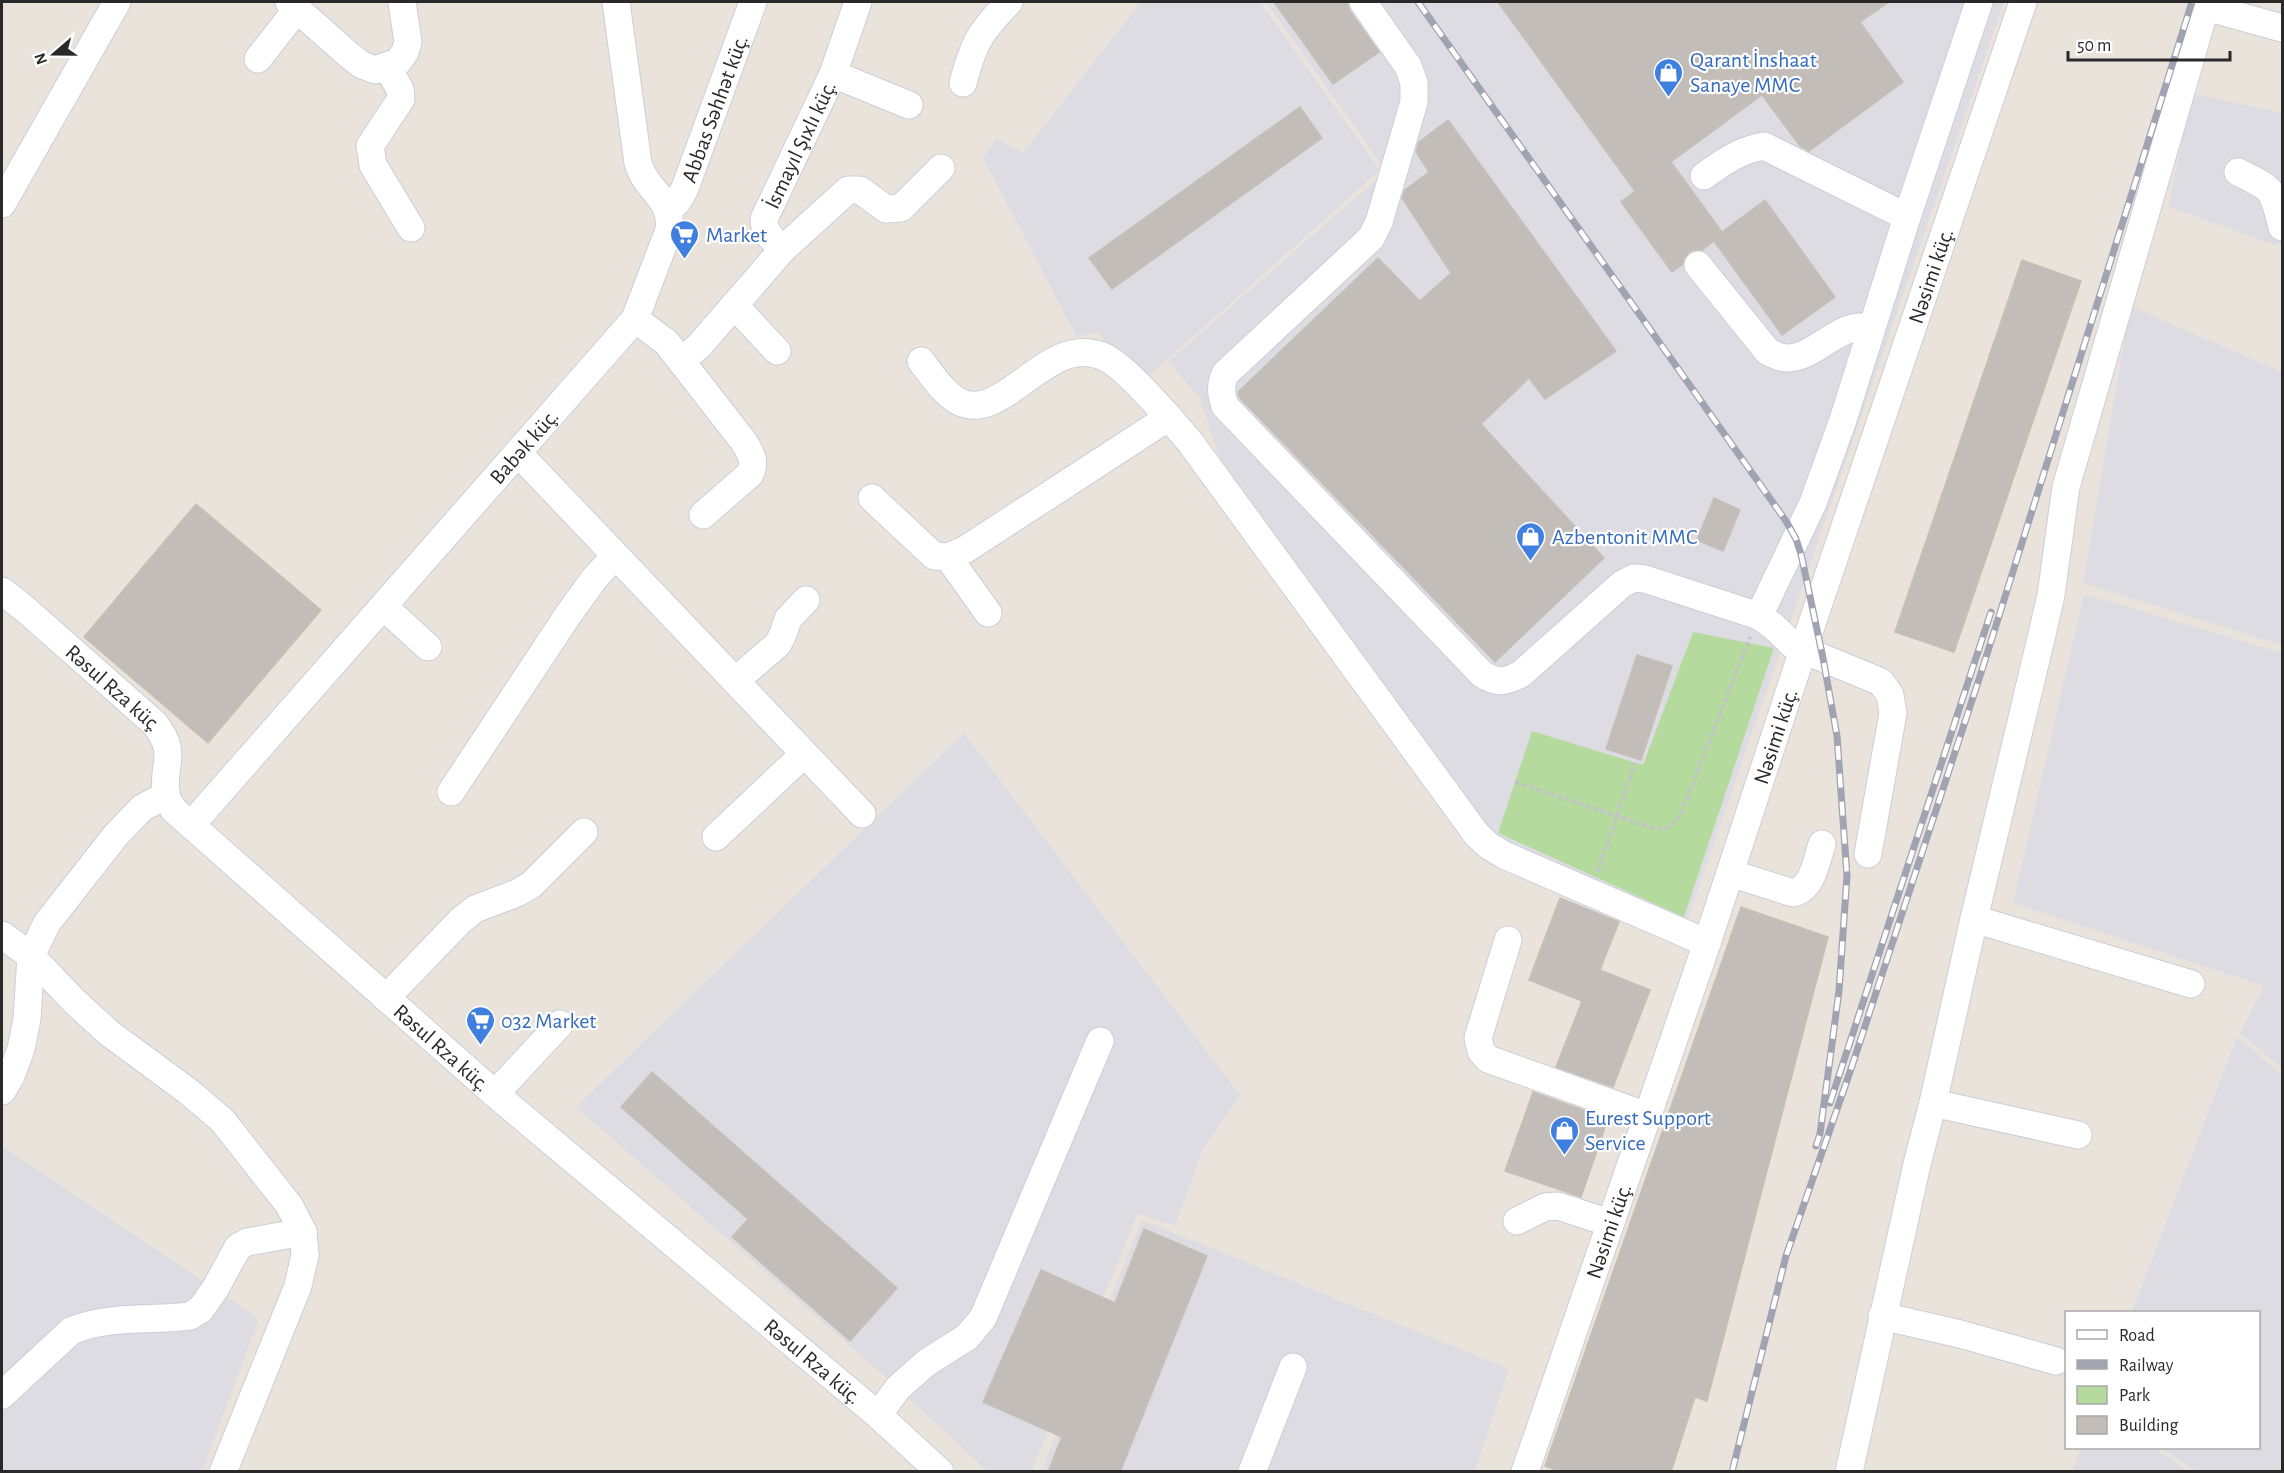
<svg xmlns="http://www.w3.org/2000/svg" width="2284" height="1473" viewBox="0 0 2284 1473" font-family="'Alegreya Sans',sans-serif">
<rect width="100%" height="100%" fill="#eae3dc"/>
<!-- industrial -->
<g fill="#dedce3">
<polygon points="1141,2 1260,2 1380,170 1141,383 1097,332 1077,337 983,158 996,138 1023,153"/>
<polygon points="1266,2 2004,2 1687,922 1495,837 1220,458 1200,398 1168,362 1386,171"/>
<polygon points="2190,93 2282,113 2282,243 2275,245 2169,207"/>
<polygon points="2130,306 2282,372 2282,645 2083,583"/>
<polygon points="2084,594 2282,653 2282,1068 2240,1033 2264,986 2013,903"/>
<polygon points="964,733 1240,1095 1203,1149 1175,1226 1138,1213 1031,1472 987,1471 898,1388 576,1107"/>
<polygon points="2237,1037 2282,1075 2282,1471 2195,1471 2161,1448 2258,1448 2258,1312 2132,1312"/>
<polygon points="2,1146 259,1319 202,1471 2,1471"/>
<polygon points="1142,1220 1509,1369 1475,1471 1041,1472"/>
<polygon points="2081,1448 2154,1448 2188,1471 2072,1471"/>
</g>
<!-- green -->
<polygon fill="#b5da9e" points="1693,632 1774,648 1684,917 1498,833 1532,731 1643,765"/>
<!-- building -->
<g fill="#c2bdb9" stroke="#c5bfb6" stroke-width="1.5">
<polygon points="1274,2 1347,2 1350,11 1379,52 1333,84"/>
<polygon points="1498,2 1889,2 1860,22 1903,82 1809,151 1800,146 1762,95 1671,162 1722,232 1765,200 1835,297 1782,335 1714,241 1702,250 1695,250 1689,252 1684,259 1683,264 1672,272 1621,202 1635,191"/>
<polygon points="1300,107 1322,138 1112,289 1089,258"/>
<polygon points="1448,120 1616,351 1545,399 1529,378 1481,424 1604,558 1495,662 1239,397 1238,392 1378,258 1420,301 1451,273 1402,198 1405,190 1429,172 1416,152 1419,142"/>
<polygon points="2022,260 2081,281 1954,652 1895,632"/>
<polygon points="1714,498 1740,510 1723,551 1697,540"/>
<polygon points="196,504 321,610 208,743 84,637"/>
<polygon points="1637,655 1672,666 1641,760 1606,749"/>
<polygon points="1560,898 1619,922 1600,970 1650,990 1613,1087 1556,1067 1582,1001 1529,980"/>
<polygon points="1741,907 1828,937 1707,1401 1695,1397 1671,1472 1562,1472 1545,1466"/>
<polygon points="652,1072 897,1288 850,1341 732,1237 748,1219 621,1107"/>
<polygon points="1533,1092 1608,1119 1581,1197 1505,1171"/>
<polygon points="1144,1229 1207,1256 1120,1472 1048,1472 1062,1437 983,1402 1041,1270 1115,1303"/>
</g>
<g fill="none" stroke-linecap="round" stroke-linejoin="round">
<defs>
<g id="minor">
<polyline points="289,2 350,56 362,65 375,70 398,62 405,52 408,42 402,2"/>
<path d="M1363,2L1408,66L1414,83V102L1379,222L1371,238L1225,374C1220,386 1221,394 1225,406L1482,674C1498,684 1505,682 1521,674L1622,584L1634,578L1645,579L1759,616L1773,626L1794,646L1881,682L1890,695L1893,713L1868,854"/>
<polyline points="2206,7 2282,28"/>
<polyline points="258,59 297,9"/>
<polyline points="387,67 400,89 401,99 370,146 373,165 411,228"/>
<polyline points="833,74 909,105"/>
<path d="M963,83C974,42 980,32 1009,2"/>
<path d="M2238,172C2275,190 2272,188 2282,227"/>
<path d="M1704,176C1723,162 1740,150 1764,146L1907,217"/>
<polyline points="2,204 117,2"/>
<path id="s1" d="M669,210L678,201L685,188L753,2"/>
<polyline points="783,249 848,190 860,190 886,209 901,208 941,168"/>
<path d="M1698,265L1768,352C1774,354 1780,358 1787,358C1817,358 1839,320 1871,328"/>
<polyline points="734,305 777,351"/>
<path id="s2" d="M635,319L666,342L681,361L699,346L783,249C772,239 764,233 764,219L833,74L858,2"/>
<path d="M681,361L744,442C751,454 756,461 750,474L703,515"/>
<path d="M921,361C932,375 945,396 962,403C1006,420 1048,334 1102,356C1124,364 1173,422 1190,442L1477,835L1489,846L1504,855L1707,943"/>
<polyline points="519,454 862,814"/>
<polyline points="872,498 934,556 948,557 966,549 1169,417"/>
<polyline points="948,557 988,613"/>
<path id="s3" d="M2,591L25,609L154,723C179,754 162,762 166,793C166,799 171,805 174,810L495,1094L878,1415L940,1472"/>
<polyline points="384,607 428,647"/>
<polyline points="1759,616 1813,503 1843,420 1907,217 1979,2"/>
<polyline points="735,681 778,644 783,634 788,619 806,600"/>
<polyline points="451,792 568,615 594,579 615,556"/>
<path id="s4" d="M191,825L635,319L669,230C673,197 646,192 638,163L616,2"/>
<polyline points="716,837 804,754"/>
<path d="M1730,873L1793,893C1813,888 1816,862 1822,844"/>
<polyline points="1974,919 2191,984"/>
<polyline points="2,935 31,956 75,1002 109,1033 189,1092 222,1120 289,1205 303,1232 305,1255 298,1286 223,1472"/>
<polyline points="1508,940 1478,1038 1481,1051 1488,1059 1647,1116"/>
<polyline points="386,998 460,921 475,909 517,893 531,885 584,832"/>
<polyline points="2,1091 11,1076 21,1049 27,1019 31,956 47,923 116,835 142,808 166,795"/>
<polyline points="495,1094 560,1024"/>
<polyline points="1933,1103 2078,1135"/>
<polyline points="1517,1221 1545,1207 1558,1206 1610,1223"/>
<polyline points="1882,1316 1960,1334 2056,1361"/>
<path d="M2,1395L71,1331C108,1315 151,1321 190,1316L201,1309L215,1289L238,1247L247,1242L303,1232"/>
<polyline points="878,1415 898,1388 926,1363 967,1337 983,1318 1100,1041"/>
<polyline points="1252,1472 1293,1367"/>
<path id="s5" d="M1525,1472L1707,943L1803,650L2023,2"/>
<polyline points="1849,1472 1917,1164 1933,1103 1974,919 2043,630 2051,595 2066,487 2207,2"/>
</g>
</defs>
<!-- minor casing -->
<use href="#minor" stroke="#cbced9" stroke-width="29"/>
<!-- path -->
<g stroke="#c3c3c3" stroke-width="4" stroke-dasharray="4.5 3" stroke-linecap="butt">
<path d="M1515,782L1656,829C1673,829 1676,823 1683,809L1750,637"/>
<polyline points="1598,872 1635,763"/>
</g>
<!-- minor -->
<use href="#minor" stroke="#fff" stroke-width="27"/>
<defs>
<g id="rail">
<polyline points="1418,2 1786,521 1796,539 1801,554 1823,658 1837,736 1847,876 1839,991 1820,1134 1816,1146"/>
<polyline points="1830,1103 1991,612"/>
<polyline points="1732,1472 1786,1256 1851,1069 1982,670 2192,2"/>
</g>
</defs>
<!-- rail casing -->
<use href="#rail" stroke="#a0a3b1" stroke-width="7"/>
<!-- rail -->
<use href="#rail" stroke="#fff" stroke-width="4.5" stroke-dasharray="14" stroke-linecap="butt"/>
</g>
<!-- icons -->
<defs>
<symbol id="shop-pin" viewBox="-11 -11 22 30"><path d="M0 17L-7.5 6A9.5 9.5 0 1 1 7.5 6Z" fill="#3f7fe0" stroke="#fff"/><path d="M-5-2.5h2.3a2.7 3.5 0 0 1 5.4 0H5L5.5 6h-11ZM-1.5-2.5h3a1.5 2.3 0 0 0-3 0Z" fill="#fff"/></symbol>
<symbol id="supermarket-pin" viewBox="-11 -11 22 30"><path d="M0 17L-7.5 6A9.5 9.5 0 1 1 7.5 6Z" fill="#3f7fe0" stroke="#fff"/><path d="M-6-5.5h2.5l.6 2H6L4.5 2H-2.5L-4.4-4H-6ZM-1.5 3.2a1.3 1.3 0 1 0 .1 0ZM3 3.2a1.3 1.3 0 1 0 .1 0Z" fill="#fff"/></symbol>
</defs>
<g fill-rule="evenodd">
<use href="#shop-pin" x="1652" y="56" width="33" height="45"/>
<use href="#supermarket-pin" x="668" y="218" width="33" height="45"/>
<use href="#shop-pin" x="1514" y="520" width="33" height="45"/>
<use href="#supermarket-pin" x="464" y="1004" width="33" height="45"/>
<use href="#shop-pin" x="1548" y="1114" width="33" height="45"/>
</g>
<g text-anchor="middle" stroke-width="4.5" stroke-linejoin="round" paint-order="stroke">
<!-- shop labels -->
<g font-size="22" fill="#366cbe" stroke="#fff" text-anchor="start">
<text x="1690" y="67">Qarant İnshaat<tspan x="1690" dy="25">Sanaye MMC</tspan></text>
<text x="706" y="242">Market</text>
<text x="1552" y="544">Azbentonit MMC</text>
<text x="501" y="1028">032 Market</text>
<text x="1585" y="1125">Eurest Support<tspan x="1585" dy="25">Service</tspan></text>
</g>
<!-- street labels -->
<g font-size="22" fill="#292929" stroke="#fff">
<text dy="8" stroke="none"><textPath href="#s1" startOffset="112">Abbas Səhhət küç.</textPath></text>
<text dy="8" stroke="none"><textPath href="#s2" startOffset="334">İsmayıl Şıxlı küç.</textPath></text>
<text dy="8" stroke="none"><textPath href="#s5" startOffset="1263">Nəsimi küç.</textPath></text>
<text dy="8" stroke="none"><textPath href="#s4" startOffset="504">Babək küç.</textPath></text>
<text dy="8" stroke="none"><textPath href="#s3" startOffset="148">Rəsul Rza küç.</textPath></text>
<text dy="8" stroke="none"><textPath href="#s5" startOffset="777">Nəsimi küç.</textPath></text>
<text dy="8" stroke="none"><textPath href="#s3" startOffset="652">Rəsul Rza küç.</textPath></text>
<text dy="8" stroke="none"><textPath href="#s5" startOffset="255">Nəsimi küç.</textPath></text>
<text dy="8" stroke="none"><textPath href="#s3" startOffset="1138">Rəsul Rza küç.</textPath></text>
</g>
</g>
<!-- border -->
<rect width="2284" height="1473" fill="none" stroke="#292929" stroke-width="6"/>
<!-- legend -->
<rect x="2065" y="1311" width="195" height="138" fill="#ffffff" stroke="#a9a9a9" stroke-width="1.5"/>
<rect x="2077" y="1330" width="30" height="9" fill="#ffffff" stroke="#a9a9a9" stroke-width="1.5"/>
<text x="2119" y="1341" font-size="18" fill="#292929">Road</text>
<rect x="2077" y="1360" width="30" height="9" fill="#a0a3b1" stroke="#a9a9a9" stroke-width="1.5"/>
<text x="2119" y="1371" font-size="18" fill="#292929">Railway</text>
<rect x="2077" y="1386" width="30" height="18" fill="#b5da9e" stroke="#a9a9a9" stroke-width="1.5"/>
<text x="2119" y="1401" font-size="18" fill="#292929">Park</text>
<rect x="2077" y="1416" width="30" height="18" fill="#c2bdb9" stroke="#a9a9a9" stroke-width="1.5"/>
<text x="2119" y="1431" font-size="18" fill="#292929">Building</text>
<!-- north arrow -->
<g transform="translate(54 54) rotate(250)" stroke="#ffffff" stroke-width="4.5" paint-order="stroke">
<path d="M0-4.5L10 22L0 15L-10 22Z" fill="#292929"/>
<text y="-9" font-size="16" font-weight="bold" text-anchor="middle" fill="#292929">N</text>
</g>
<!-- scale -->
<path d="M2068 51v9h162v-9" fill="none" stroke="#292929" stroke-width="3"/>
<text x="2077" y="51" font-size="18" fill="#292929" stroke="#ffffff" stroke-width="4.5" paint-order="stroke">50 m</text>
</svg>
